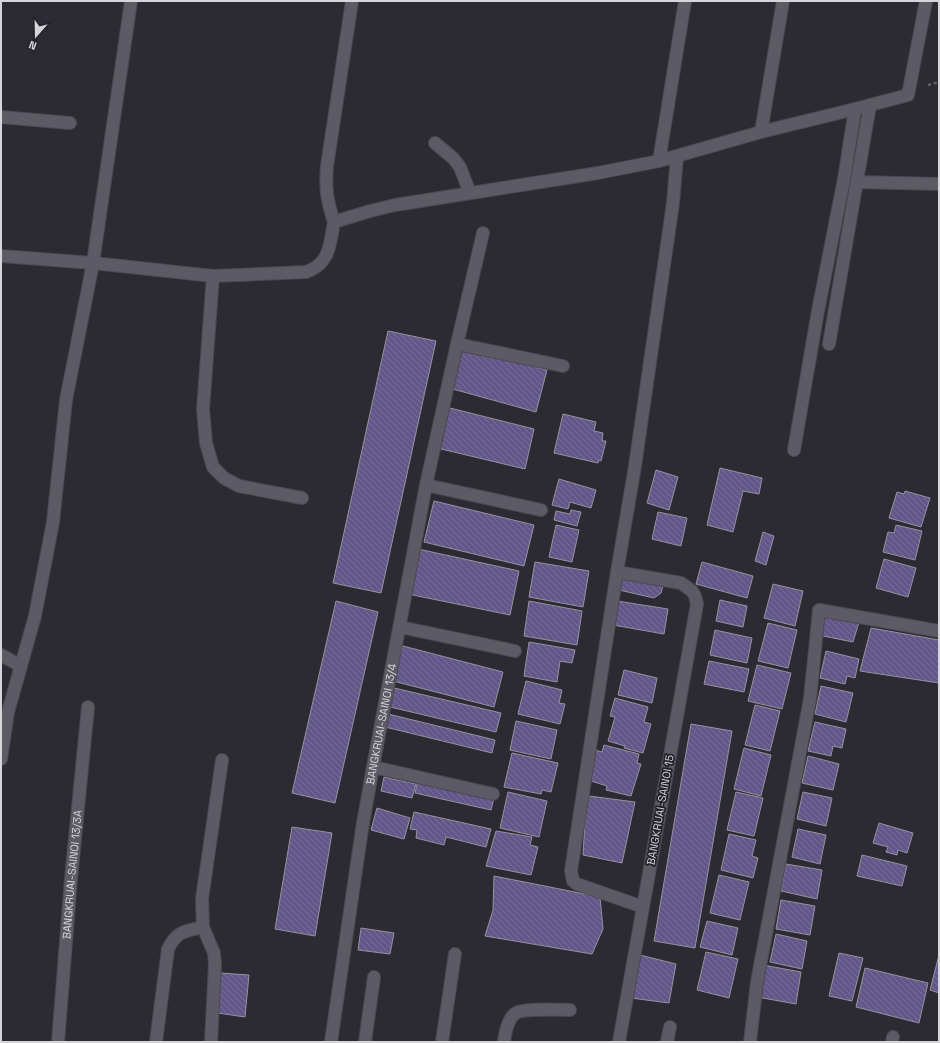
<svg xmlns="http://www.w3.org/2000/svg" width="940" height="1043" viewBox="0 0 940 1043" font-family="'Space Grotesk',sans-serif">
<defs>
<pattern id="building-back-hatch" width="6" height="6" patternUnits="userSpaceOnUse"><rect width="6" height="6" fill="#635789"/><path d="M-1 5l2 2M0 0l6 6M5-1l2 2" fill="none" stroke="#796e99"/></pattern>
</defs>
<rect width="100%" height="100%" fill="#2c2b33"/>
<!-- building -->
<g fill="url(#building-back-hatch)" stroke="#95939e">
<polygon points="388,331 436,341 381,593 333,583"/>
<polygon points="461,346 547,370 536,412 449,388"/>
<polygon points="446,407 534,429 525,469 437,448"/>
<polygon points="563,414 596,422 594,431 603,433 602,441 606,441 601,461 599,460 598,463 554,453"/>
<polygon points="720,468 762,478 759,494 743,491 733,532 707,525"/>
<polygon points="656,470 678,477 669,510 647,503"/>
<polygon points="559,479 596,490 591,508 570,502 568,509 552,505"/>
<polygon points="905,491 930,498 921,527 889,518 897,492 904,494"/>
<polygon points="434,501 534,525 524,566 424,542"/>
<polygon points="571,510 581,512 577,526 554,520 556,511 570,514"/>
<polygon points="658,512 687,518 681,546 652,539"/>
<polygon points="556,525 579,530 572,562 549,557"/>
<polygon points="896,525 922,531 915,560 883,552 888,532 894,533"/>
<polygon points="763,532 774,536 766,565 755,561"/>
<polygon points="418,549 519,571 510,615 408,594"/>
<polygon points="884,559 916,568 908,597 876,588"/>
<polygon points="535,562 589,571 583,607 529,597"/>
<polygon points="702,562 753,576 747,598 696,584"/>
<polygon points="622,575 663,585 661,593 654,598 619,590"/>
<polygon points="773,584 803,591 795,626 764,618"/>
<polygon points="720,600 747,606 743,627 716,621"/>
<polygon points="336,601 378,612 335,803 292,793"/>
<polygon points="529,601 582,611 577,645 524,636"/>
<polygon points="617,601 668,609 664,634 613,625"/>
<polygon points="821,614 859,622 853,642 818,635"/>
<polygon points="768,623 797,630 788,668 758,661"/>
<polygon points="871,628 939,640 939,683 860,671"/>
<polygon points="715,630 752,638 747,663 710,655"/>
<polygon points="529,642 575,650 572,663 560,661 557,682 524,676"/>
<polygon points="403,646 503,672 494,707 393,681"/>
<polygon points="826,651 859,659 855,678 847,676 845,684 820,678"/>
<polygon points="709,661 749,669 744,692 704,684"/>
<polygon points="757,665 791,673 782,709 748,701"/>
<polygon points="624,670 657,678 652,703 618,695"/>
<polygon points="526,681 562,690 559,703 565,704 560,724 518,714"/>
<polygon points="821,686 853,693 846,722 815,714"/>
<polygon points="390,687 501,713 496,732 386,706"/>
<polygon points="615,698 648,707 644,722 651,724 643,753 624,748 625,746 608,741 615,717 610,716"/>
<polygon points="755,705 780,711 770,751 745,745"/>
<polygon points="384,713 495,740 492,753 381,726"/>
<polygon points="516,721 557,730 551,759 510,750"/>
<polygon points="815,722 846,729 842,748 833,746 831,756 808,751"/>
<polygon points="691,724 732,731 695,948 654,941"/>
<polygon points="604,745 639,754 637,763 641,764 631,796 606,790 607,786 591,781 593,773 589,773 595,750 602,752"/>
<polygon points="744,748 771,755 761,796 734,789"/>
<polygon points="512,753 558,763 551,792 542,790 541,794 504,787"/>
<polygon points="808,756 839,764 833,790 802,783"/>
<polygon points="384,777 416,784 412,798 381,791"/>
<polygon points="418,780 494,798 491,810 415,793"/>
<polygon points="508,792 547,801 539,837 500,828"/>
<polygon points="736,792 763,798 754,836 727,830"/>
<polygon points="803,792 832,798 826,826 797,819"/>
<polygon points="589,796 635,802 622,863 583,855 585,821"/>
<polygon points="377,808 410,818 404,839 371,830"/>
<polygon points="414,812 491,829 486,847 446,837 444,845 416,838 417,830 410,829"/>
<polygon points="879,823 913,833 907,853 898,850 897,855 886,852 888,847 873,843"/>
<polygon points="292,827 332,833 315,936 275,929"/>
<polygon points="798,829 826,835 820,864 792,857"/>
<polygon points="496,831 532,837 530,845 538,847 531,875 486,866"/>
<polygon points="729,834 756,840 752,856 758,858 753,878 721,870"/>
<polygon points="862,855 907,866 902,886 857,876"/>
<polygon points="786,864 822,870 817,899 781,891"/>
<polygon points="719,875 749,882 740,920 710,913"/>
<polygon points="494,876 600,897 603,929 592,954 485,936 493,910"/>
<polygon points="781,900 815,906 810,935 776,929"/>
<polygon points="707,921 738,928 732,955 700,947"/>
<polygon points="361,928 394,933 390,954 358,950"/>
<polygon points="776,934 807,941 802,969 770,962"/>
<polygon points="706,952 738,959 729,998 697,990"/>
<polygon points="839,953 863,958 852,1001 829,996"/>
<polygon points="640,955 676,964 669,1003 631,998"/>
<polygon points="939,955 939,993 930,990"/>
<polygon points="763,965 801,972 796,1004 757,997"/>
<polygon points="865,968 928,983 919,1023 856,1007"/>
<polygon points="220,973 249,975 245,1017 218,1013"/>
</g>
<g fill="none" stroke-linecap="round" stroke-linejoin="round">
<defs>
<g id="lane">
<polyline points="435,143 453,158 460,167 470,193"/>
<path d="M156,1042L168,949C177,931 185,931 203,927"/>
<polyline points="211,1042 215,965 214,953 203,927 202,899 222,760"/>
<polyline points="365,1042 374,977"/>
<path d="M504,1042C505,1034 508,1018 516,1013C523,1008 559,1010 570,1010"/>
<polyline points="667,1042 670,1027"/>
</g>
<g id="street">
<polyline points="1,117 70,123"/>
<polyline points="761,132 783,1"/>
<polyline points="659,161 685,1"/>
<polyline points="857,182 939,184"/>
<path d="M334,222C327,200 325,189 327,166L352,1"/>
<path d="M1,256L93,263L213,276L306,272C330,264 330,244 334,222L370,211L395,205L598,173L659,161L761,132L855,109L908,95L926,1"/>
<polyline points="213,276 203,409 206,443 213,467 224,478 239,486 302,498"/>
<polyline points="457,344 563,366"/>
<polyline points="829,344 870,105"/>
<polyline points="794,450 818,311 844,179 855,109"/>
<polyline points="426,485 541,510"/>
<polyline points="617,572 681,583 692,591 695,596 697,604 619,1042"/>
<polyline points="400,627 515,651"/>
<polyline points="1,655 21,666"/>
<polyline points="1,759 8,712 35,616 53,522 66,400 93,263 131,1"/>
<polyline points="373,767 493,794"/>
<polyline points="643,907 577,884 573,881 571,871 617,572 635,466 673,203 677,156"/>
<path id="s1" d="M58,1042L71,879L88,707"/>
<path id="s2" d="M331,1042L362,829L373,767L426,485L457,344L483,233"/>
<polyline points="442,1042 455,954"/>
<polyline points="750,1042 757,982 810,699 819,610 939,631"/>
<polyline points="892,1042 893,1037"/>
</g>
</defs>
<!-- lane casing -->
<use href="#lane" stroke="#4b4950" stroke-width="14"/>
<!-- street casing -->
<use href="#street" stroke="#4b4950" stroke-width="14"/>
<!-- path -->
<polyline stroke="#616067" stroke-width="2.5" stroke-dasharray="3 3" stroke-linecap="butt" points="928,85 939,82"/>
<!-- lane -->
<use href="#lane" stroke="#5c5a64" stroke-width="12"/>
<!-- street -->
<use href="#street" stroke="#5c5a64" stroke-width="12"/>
</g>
<g text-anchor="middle" stroke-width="3.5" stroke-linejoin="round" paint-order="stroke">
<!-- street labels -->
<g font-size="11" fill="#d6d5da" stroke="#232129">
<text dy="4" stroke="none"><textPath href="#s2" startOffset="322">BANGKRUAI-SAINOI 13/4</textPath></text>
<text transform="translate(660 810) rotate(-80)" y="4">BANGKRUAI-SAINOI 15</text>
<text dy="4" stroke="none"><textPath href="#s1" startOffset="168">BANGKRUAI-SAINOI 13/3A</textPath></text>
</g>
</g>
<!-- border -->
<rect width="940" height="1043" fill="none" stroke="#d6d5da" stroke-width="4"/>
<!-- north arrow -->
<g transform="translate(36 36) rotate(200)" stroke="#232129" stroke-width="3" paint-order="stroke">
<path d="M0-3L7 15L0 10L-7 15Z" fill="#d6d5da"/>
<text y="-6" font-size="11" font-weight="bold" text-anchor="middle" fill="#d6d5da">N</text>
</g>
</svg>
